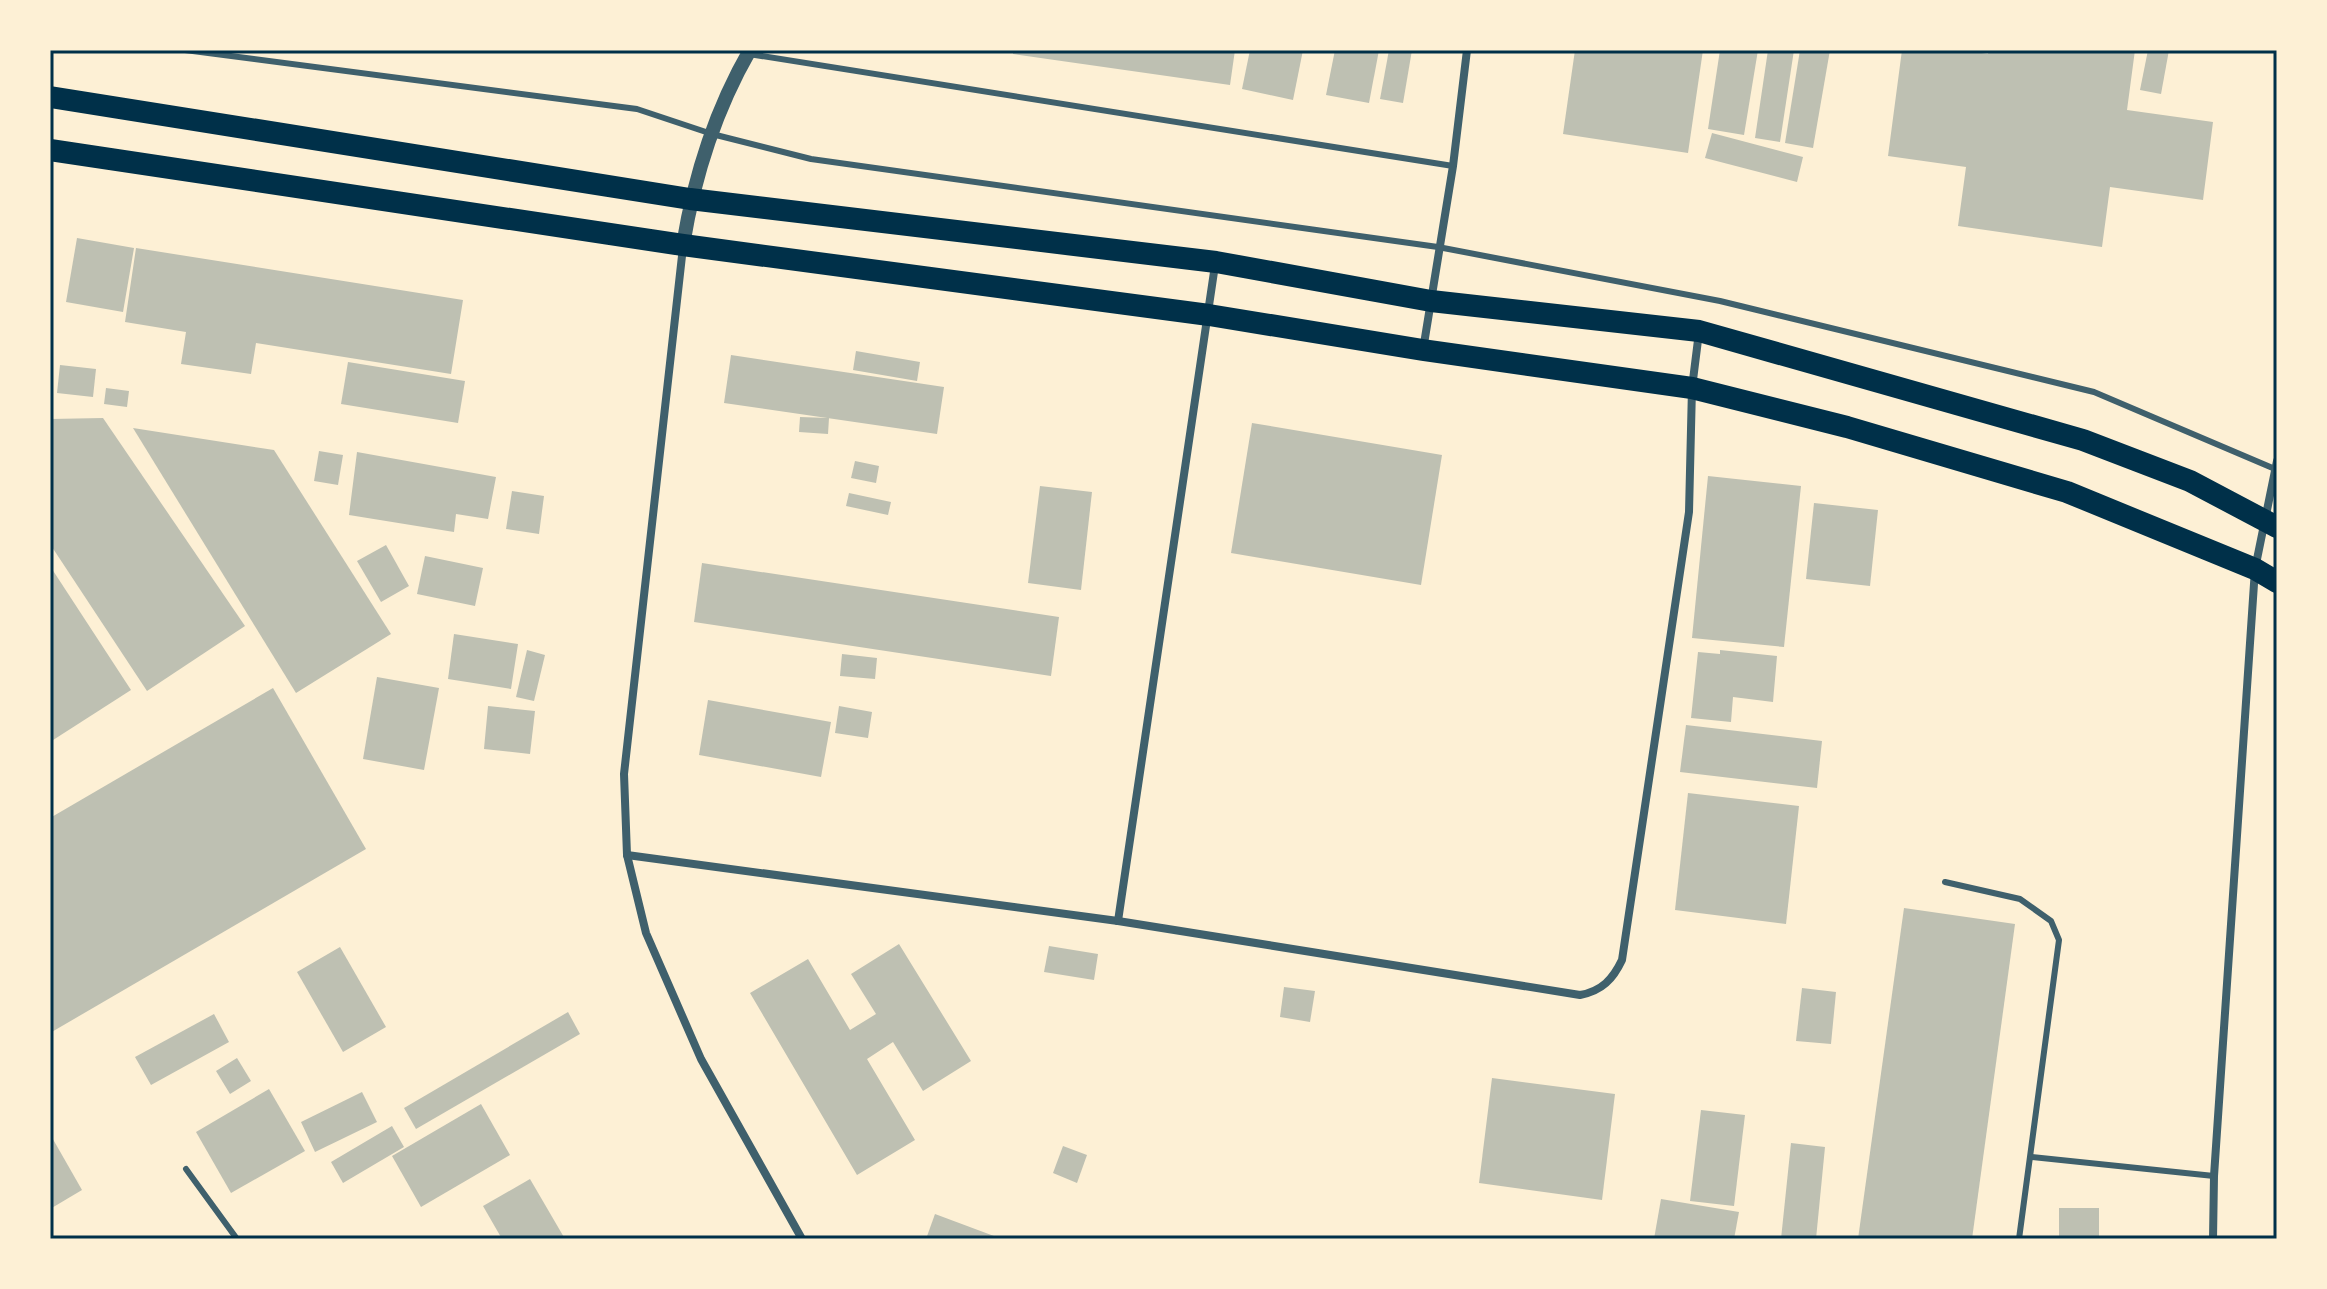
<svg xmlns="http://www.w3.org/2000/svg" width="2327" height="1289" viewBox="0 0 2327 1289" font-family="'Fira Sans',sans-serif">
<rect width="100%" height="100%" fill="#fdf0d5"/>
<!-- building -->
<g fill="#bec0b2">
<polygon points="1013,50 1235,50 1230,85 1013,54"/>
<polygon points="1250,50 1303,50 1293,100 1242,89"/>
<polygon points="1335,50 1379,50 1369,103 1326,95"/>
<polygon points="1389,50 1412,50 1403,103 1380,99"/>
<polygon points="1575,50 1703,50 1688,153 1563,134"/>
<polygon points="1720,50 1758,50 1744,135 1708,129"/>
<polygon points="1768,50 1794,50 1780,142 1755,138"/>
<polygon points="1800,50 1830,50 1813,148 1785,143"/>
<polygon points="1902,50 1963,50 1988,54 1989,50 2135,50 2127,110 2213,122 2203,200 2110,187 2102,247 1958,226 1966,167 1888,156"/>
<polygon points="2148,50 2169,50 2161,94 2140,90"/>
<polygon points="1712,133 1803,157 1797,182 1705,158"/>
<polygon points="77,238 134,248 123,312 66,302"/>
<polygon points="136,248 463,300 451,374 256,343 251,374 181,364 186,332 125,322"/>
<polygon points="856,351 920,362 917,381 853,370"/>
<polygon points="731,355 944,387 937,434 724,403"/>
<polygon points="348,362 465,381 458,423 341,404"/>
<polygon points="60,365 96,369 93,397 57,393"/>
<polygon points="106,388 129,391 127,407 104,404"/>
<polygon points="800,417 829,418 828,434 799,432"/>
<polygon points="103,418 245,626 147,691 50,544 50,419"/>
<polygon points="1252,423 1442,455 1421,585 1231,553"/>
<polygon points="133,428 274,450 391,634 296,693"/>
<polygon points="319,451 343,455 338,485 314,481"/>
<polygon points="357,452 496,477 488,519 456,514 454,532 349,515"/>
<polygon points="855,461 879,466 876,483 851,478"/>
<polygon points="1708,476 1801,486 1784,647 1692,638"/>
<polygon points="1040,486 1092,492 1081,590 1028,583"/>
<polygon points="512,491 544,496 539,534 506,529"/>
<polygon points="849,493 891,502 888,515 846,506"/>
<polygon points="1814,503 1878,510 1870,586 1806,579"/>
<polygon points="386,545 409,586 381,602 357,561"/>
<polygon points="425,556 483,568 475,606 417,594"/>
<polygon points="702,563 1059,617 1051,676 694,622"/>
<polygon points="50,566 131,690 50,742"/>
<polygon points="454,634 518,644 511,689 448,679"/>
<polygon points="527,650 545,655 534,701 516,697"/>
<polygon points="1720,650 1777,656 1773,702 1733,697 1731,722 1691,718 1698,652 1720,654"/>
<polygon points="842,654 877,658 875,679 840,676"/>
<polygon points="377,677 439,688 424,770 363,759"/>
<polygon points="273,688 366,849 50,1033 50,818"/>
<polygon points="708,700 831,722 821,777 699,755"/>
<polygon points="488,706 535,711 530,754 484,749"/>
<polygon points="839,706 872,712 868,738 835,733"/>
<polygon points="1686,725 1822,741 1817,788 1680,772"/>
<polygon points="1688,793 1799,806 1786,924 1675,910"/>
<polygon points="1904,908 2015,924 1972,1239 1858,1239"/>
<polygon points="899,944 971,1061 923,1091 893,1042 867,1059 915,1140 857,1175 750,993 808,959 850,1030 876,1014 851,974"/>
<polygon points="1049,946 1098,954 1094,980 1044,972"/>
<polygon points="340,947 386,1027 343,1052 297,972"/>
<polygon points="1284,987 1315,991 1310,1022 1280,1017"/>
<polygon points="1802,988 1836,992 1831,1044 1796,1041"/>
<polygon points="568,1012 580,1034 416,1129 404,1108"/>
<polygon points="214,1014 229,1042 151,1085 135,1057"/>
<polygon points="237,1058 251,1081 230,1094 216,1071"/>
<polygon points="1492,1078 1615,1094 1602,1200 1479,1183"/>
<polygon points="269,1089 305,1151 231,1193 196,1132"/>
<polygon points="362,1092 377,1122 315,1152 301,1122"/>
<polygon points="481,1104 510,1155 421,1207 392,1156"/>
<polygon points="1701,1110 1745,1115 1734,1206 1690,1201"/>
<polygon points="392,1126 404,1147 343,1183 331,1162"/>
<polygon points="50,1134 82,1190 50,1209"/>
<polygon points="1791,1143 1825,1147 1816,1239 1781,1239"/>
<polygon points="1063,1146 1087,1155 1077,1183 1053,1173"/>
<polygon points="530,1179 565,1239 502,1239 483,1206"/>
<polygon points="1661,1199 1739,1212 1734,1239 1654,1239"/>
<rect x="2059" y="1208" width="40" height="30"/>
<polygon points="935,1214 1002,1239 926,1239"/>
</g>
<g fill="none" stroke-linecap="round" stroke-linejoin="round">
<!-- service -->
<g stroke="#3f606c" stroke-width="6">
<polyline points="185,50 637,109 712,134 811,159 1438,247 1720,301 2094,392 2275,469"/>
<polyline points="749,54 1453,166"/>
<polyline points="1945,882 2020,899 2051,921 2059,940 2019,1239"/>
<polyline points="2031,1157 2214,1176"/>
<polyline points="186,1169 237,1239"/>
</g>
<!-- minor -->
<g stroke="#3f606c" stroke-width="8">
<polyline points="683,247 624,774 627,855 646,933 701,1059 802,1239"/>
<polyline points="1423,350 1453,166 1467,50"/>
<path d="M627,855L1118,921L1580,995C1602,991 1613,979 1622,960L1689,512L1692,388L1699,332"/>
<polyline points="1118,921 1215,265"/>
<polyline points="2213,1239 2214,1176 2255,569 2277,461"/>
</g>
<!-- tertiary -->
<path stroke="#3f606c" stroke-width="14" d="M683,245C694,178 716,109 750,50"/>
<!-- trunk -->
<g stroke="#003049" stroke-width="22">
<polyline points="50,97 690,199 1216,262 1431,301 1699,331 2083,440 2190,481 2277,527"/>
<polyline points="50,150 683,245 1209,315 1423,350 1692,388 1847,427 2067,492 2255,569 2277,582"/>
</g>
</g>
<!-- border -->
<rect width="2327" height="1289" fill="none" stroke="#fdf0d5" stroke-width="104"/>
<rect x="52" y="52" width="2223" height="1185" fill="none" stroke="#003049" stroke-width="3"/>
</svg>
